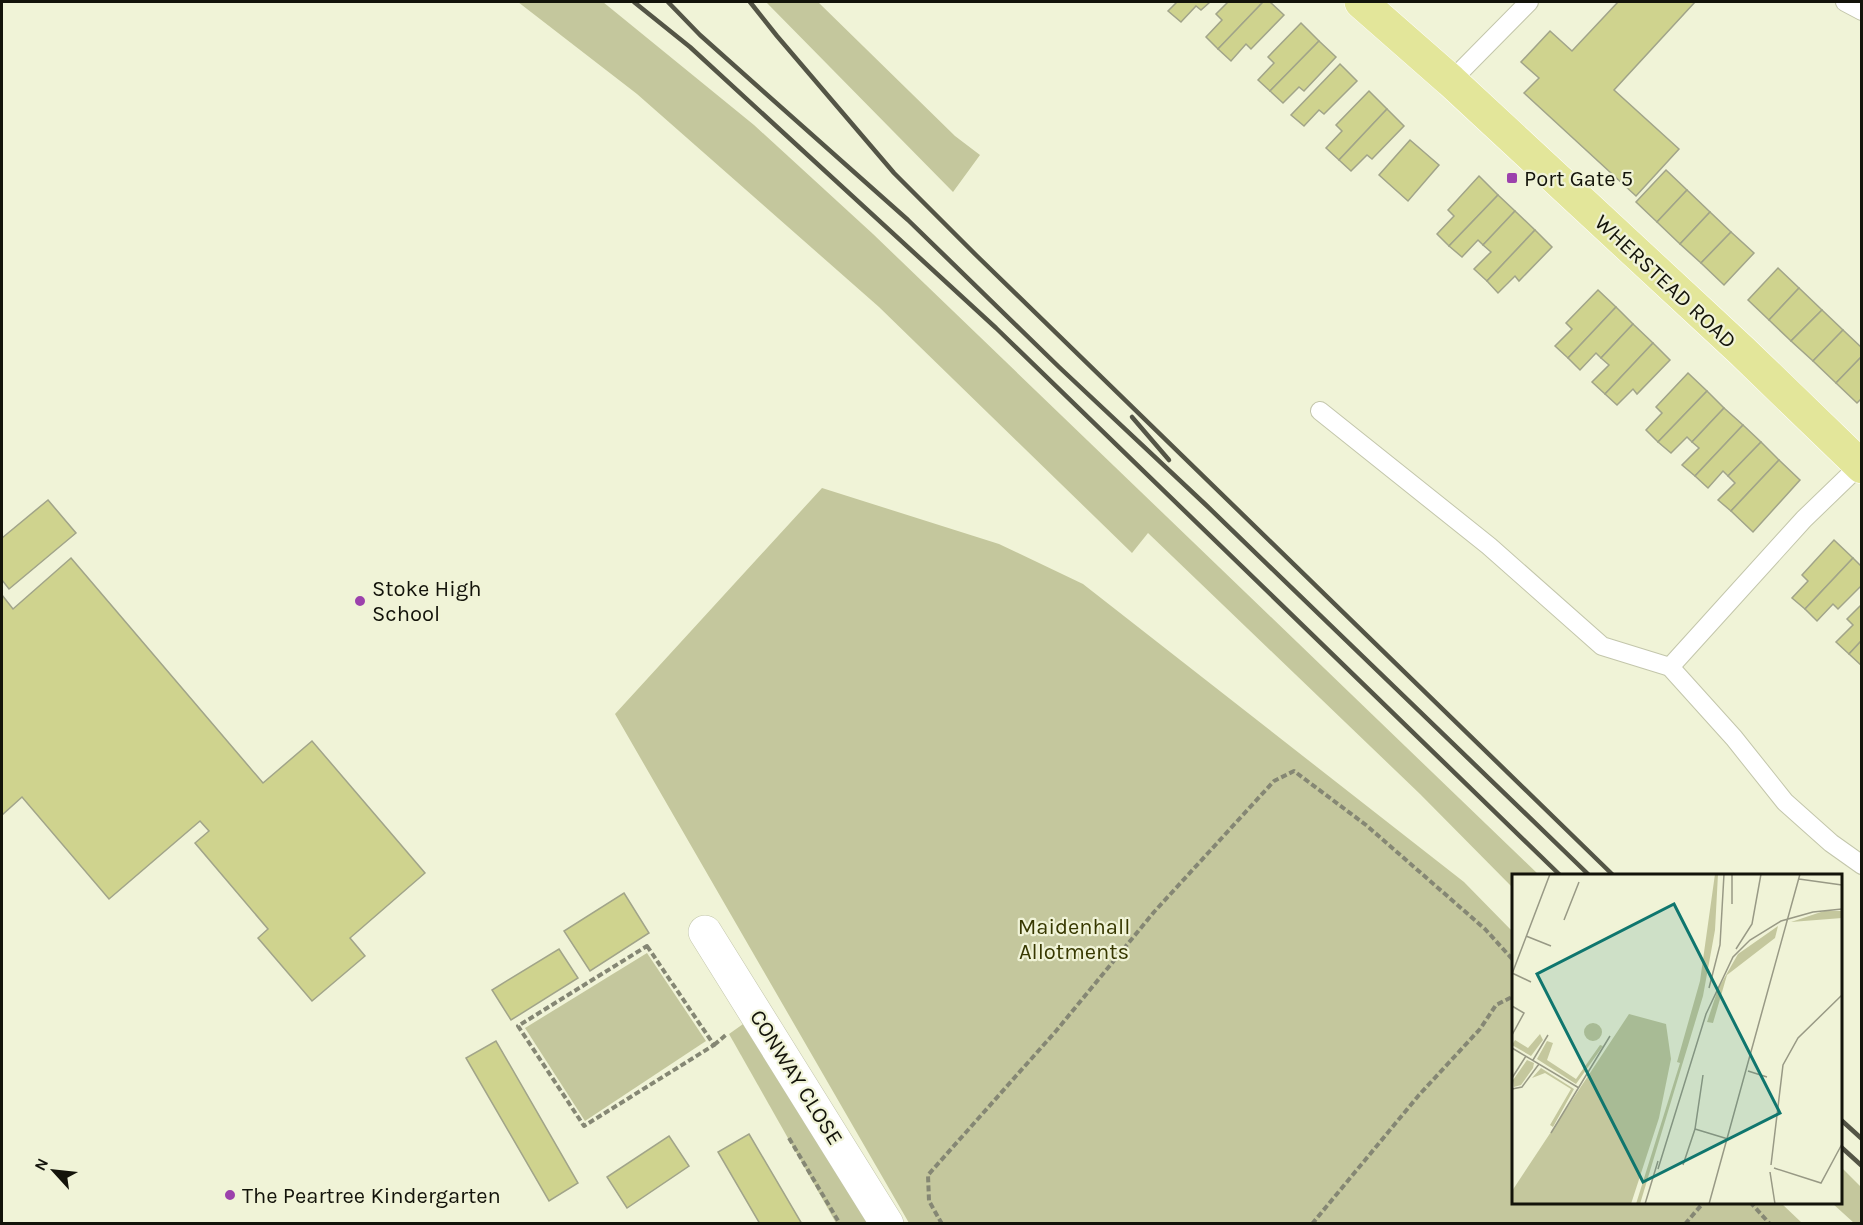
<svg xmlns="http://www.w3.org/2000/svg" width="1863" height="1225" viewBox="0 0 1863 1225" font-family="Karla,sans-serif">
<rect width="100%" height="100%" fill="#f0f3d7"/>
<!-- green -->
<g fill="#c4c79d">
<polygon points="518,2 603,2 754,125 873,234 1539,875 1514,876 1513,888 1420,794 1148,533 1132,553 879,307 637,94"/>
<polygon points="766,2 818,2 955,136 980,155 953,192"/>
<polygon points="822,488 999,544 1083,584 1464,882 1513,932 1514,1202 1781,1203 1802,1223 909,1223 615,714"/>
<polygon points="647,953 706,1041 585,1121 525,1028"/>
<polygon points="753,1017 879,1223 836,1223 729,1034"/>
<polygon points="1841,1167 1861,1187 1861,1223 1854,1223 1832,1203 1840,1202"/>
</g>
<!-- building -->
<g fill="#cfd38e" stroke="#a1a489" stroke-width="1.5">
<polygon points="1177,2 1210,2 1201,10 1196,6 1181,22 1168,11"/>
<polygon points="1228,2 1263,2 1218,49 1206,37 1222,20 1216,14"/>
<polygon points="1263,2 1270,2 1284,15 1251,49 1246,44 1231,61 1218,49"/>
<polygon points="1618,2 1695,2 1614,90 1679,149 1636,196 1524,93 1539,78 1521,62 1550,31 1572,51"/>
<polygon points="1301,23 1319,41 1270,91 1258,80 1274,63 1268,57"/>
<polygon points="1319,41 1336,57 1304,91 1299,87 1283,103 1270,91"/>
<polygon points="1340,64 1357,81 1324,114 1319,110 1304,126 1291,115"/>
<polygon points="1369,91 1387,109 1339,160 1326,148 1342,131 1336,125"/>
<polygon points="1387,109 1404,126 1372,159 1367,155 1351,171 1339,160"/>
<polygon points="1410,140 1439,165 1408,201 1379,175"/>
<polygon points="1666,170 1687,190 1657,222 1636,202"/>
<polygon points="1479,176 1498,195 1449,246 1437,234 1454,216 1448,210"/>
<polygon points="1687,190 1710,212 1680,244 1657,222"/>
<polygon points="1498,195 1515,211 1483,245 1478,240 1462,257 1449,246"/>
<polygon points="1515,211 1535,230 1487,281 1474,269 1491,252 1483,245"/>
<polygon points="1710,212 1731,232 1701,263 1680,244"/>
<polygon points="1535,230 1552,247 1519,281 1515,276 1498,293 1487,281"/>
<polygon points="1731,232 1754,253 1724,285 1701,263"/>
<polygon points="1778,268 1799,288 1769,320 1748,300"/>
<polygon points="1799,288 1822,310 1791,341 1769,320"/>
<polygon points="1598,290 1616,307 1568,358 1555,346 1572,329 1566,323"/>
<polygon points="1616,307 1633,324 1601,358 1596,353 1580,370 1568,358"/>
<polygon points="1822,310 1843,330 1813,361 1791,341"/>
<polygon points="1633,324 1653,343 1605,394 1592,382 1609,365 1601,358"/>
<polygon points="1843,330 1862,348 1862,356 1836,383 1813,361"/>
<polygon points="1653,343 1670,360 1637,394 1633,389 1617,405 1605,394"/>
<polygon points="1862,356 1862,398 1857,403 1836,383"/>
<polygon points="1688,373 1707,391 1658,442 1646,430 1662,413 1656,407"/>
<polygon points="1707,391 1724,408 1692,442 1687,437 1671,453 1658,442"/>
<polygon points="1724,408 1743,425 1695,476 1682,465 1699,448 1692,442"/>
<polygon points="1743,425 1761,442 1728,476 1723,471 1708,488 1695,476"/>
<polygon points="1761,442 1779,460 1731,511 1718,500 1735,483 1728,476"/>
<polygon points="1779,460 1800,480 1753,532 1731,511"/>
<polygon points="48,500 76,533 9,589 2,580 2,538"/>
<polygon points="1834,540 1853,558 1805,609 1792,598 1808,581 1802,575"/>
<polygon points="71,558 263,783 312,741 425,873 350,938 365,956 312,1001 258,938 268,929 195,843 209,831 200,821 109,899 22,797 2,815 2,595 13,609"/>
<polygon points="1853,558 1862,567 1862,585 1838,609 1833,604 1817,621 1805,609"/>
<polygon points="1862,604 1862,640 1849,654 1836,642 1853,625 1847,619"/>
<polygon points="1862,640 1862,666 1849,654"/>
<polygon points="624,893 649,933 590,971 564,931"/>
<polygon points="559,949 578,978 511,1020 492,990"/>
<polygon points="496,1041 578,1183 549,1201 466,1058"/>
<polygon points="749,1134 802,1224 760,1224 718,1152"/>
<polygon points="669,1136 689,1166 627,1208 607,1177"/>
</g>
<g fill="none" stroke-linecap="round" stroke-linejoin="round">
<defs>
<g id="lane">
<polyline points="1845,2 1862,11"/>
<polyline points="1451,81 1529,2"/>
<polyline points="1320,411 1489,546 1602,646 1670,667 1734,738 1785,802 1831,843 1862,865"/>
<polyline points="1670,667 1804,519 1860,465"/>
</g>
<polyline id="street" points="705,932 887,1224"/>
<polyline id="primary" points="1361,2 1451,81 1742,351 1862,467"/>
</defs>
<!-- lane casing -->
<use href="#lane" stroke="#c3c6ab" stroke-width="20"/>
<!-- street casing -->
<use href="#street" stroke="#c3c6ab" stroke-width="34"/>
<!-- primary casing -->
<use href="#primary" stroke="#fff" stroke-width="34"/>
<!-- path -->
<g stroke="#858774" stroke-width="4" stroke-dasharray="6 3" stroke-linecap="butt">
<polygon points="647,946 714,1045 584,1126 518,1026"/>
<polyline points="714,1045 727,1034"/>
<polyline points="789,1138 840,1224"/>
<polyline points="1750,1202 1770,1224"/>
<polyline points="942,1224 929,1201 928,1175 1056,1031 1154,912 1274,781 1294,771 1366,825 1485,929 1514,961"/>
<polyline points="1312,1224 1419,1095 1480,1029 1496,1005 1514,996"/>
<polyline points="1685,1224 1704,1202"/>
</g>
<!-- lane -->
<use href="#lane" stroke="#fff" stroke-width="18"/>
<!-- street -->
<use href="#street" stroke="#fff" stroke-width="33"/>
<!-- primary -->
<use href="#primary" stroke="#e3e69a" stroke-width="33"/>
<!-- rail -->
<g stroke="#545546" stroke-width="4.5">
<polyline points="634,2 690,47 996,328 1561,876"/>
<polyline points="668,2 700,35 908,220 1059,367 1206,505 1590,876"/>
<polyline points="750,2 777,36 894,173 977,256 1614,876"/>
<polyline points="1132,417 1169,460"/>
<polyline points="1840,1119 1862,1139"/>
<polyline points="1840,1146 1862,1166"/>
</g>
</g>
<!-- markers -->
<g fill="#9c41ac" stroke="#f0f3d7" stroke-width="2">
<rect x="1506" y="172" width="12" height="12" rx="3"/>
<circle cx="360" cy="601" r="6"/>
<circle cx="230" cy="1195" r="6"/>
</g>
<g text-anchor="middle" stroke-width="4.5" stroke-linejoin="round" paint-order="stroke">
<!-- poi labels -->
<g font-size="22" fill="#13130a" stroke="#f0f3d7" text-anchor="start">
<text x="1524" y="186">Port Gate 5</text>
<text x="372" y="596">Stoke High<tspan x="372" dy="25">School</tspan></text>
<text x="242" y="1203">The Peartree Kindergarten</text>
</g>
<!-- street labels -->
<g font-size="22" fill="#13130a" stroke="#f0f3d7">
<text transform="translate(1666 281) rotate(43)" y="8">WHERSTEAD ROAD</text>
<text transform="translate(797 1077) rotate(58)" y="8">CONWAY CLOSE</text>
</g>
<!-- park labels -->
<g font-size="22" fill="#373800" stroke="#f0f3d7">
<text x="1074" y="934">Maidenhall<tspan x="1074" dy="25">Allotments</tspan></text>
</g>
</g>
<!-- overview -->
<g transform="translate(1512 874)">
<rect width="330" height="330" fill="#f0f3d7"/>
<path d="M203,0H206L203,56L191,122L128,330H124L168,189L165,188L188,107ZM312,37H330V44L279,48ZM266,52L263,64L215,101L201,149L195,148L206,115L226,80ZM117,140L154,150L159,185L147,244L119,330H0V317ZM72 158a9 9 0 1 1 18 0a9 9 0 1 1-18 0ZM28,160L31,166L19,182L0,171L3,166L16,174ZM35,167L41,169L35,186L64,205L88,171L91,172L64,210L25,185ZM15,186L22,189L21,194L9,211L2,213L1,206ZM29,194L62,215L41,253L38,251L59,215L33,199L20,204Z" fill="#c4c79d"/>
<path fill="none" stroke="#989985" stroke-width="1.5" d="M220,0V30M287,5L330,11M52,46L67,8M14,62L39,72M224,75L240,50L249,0M0,99L19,108M0,100L38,0M197,114L208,71L212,0M0,132L12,139L0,161M0,174L67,214M21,186L36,161M236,197L255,203M0,204L14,182M0,215L10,213L27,190M183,255L216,265M39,259L98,162M171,291L183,255L191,201M259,291L271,191L286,164L330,121M262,294L309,309L330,270M146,295L194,140L221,83L238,66L269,47L301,38L330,35M258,298L263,330M133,330L146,287M197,330L288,0"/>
<path fill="#0f766e" fill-opacity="0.15" stroke="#0f766e" stroke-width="3" d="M162,30L268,239L131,308L25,100Z"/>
<rect width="330" height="330" fill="none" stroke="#13130a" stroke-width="3"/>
</g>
<!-- border -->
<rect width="1863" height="1225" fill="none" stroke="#13130a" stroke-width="6"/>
<!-- north arrow -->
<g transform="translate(54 1171) rotate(297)" stroke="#f0f3d7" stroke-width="4.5" paint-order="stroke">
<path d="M0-4.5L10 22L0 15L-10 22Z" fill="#13130a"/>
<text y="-9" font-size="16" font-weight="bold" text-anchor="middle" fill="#13130a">N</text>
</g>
</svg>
